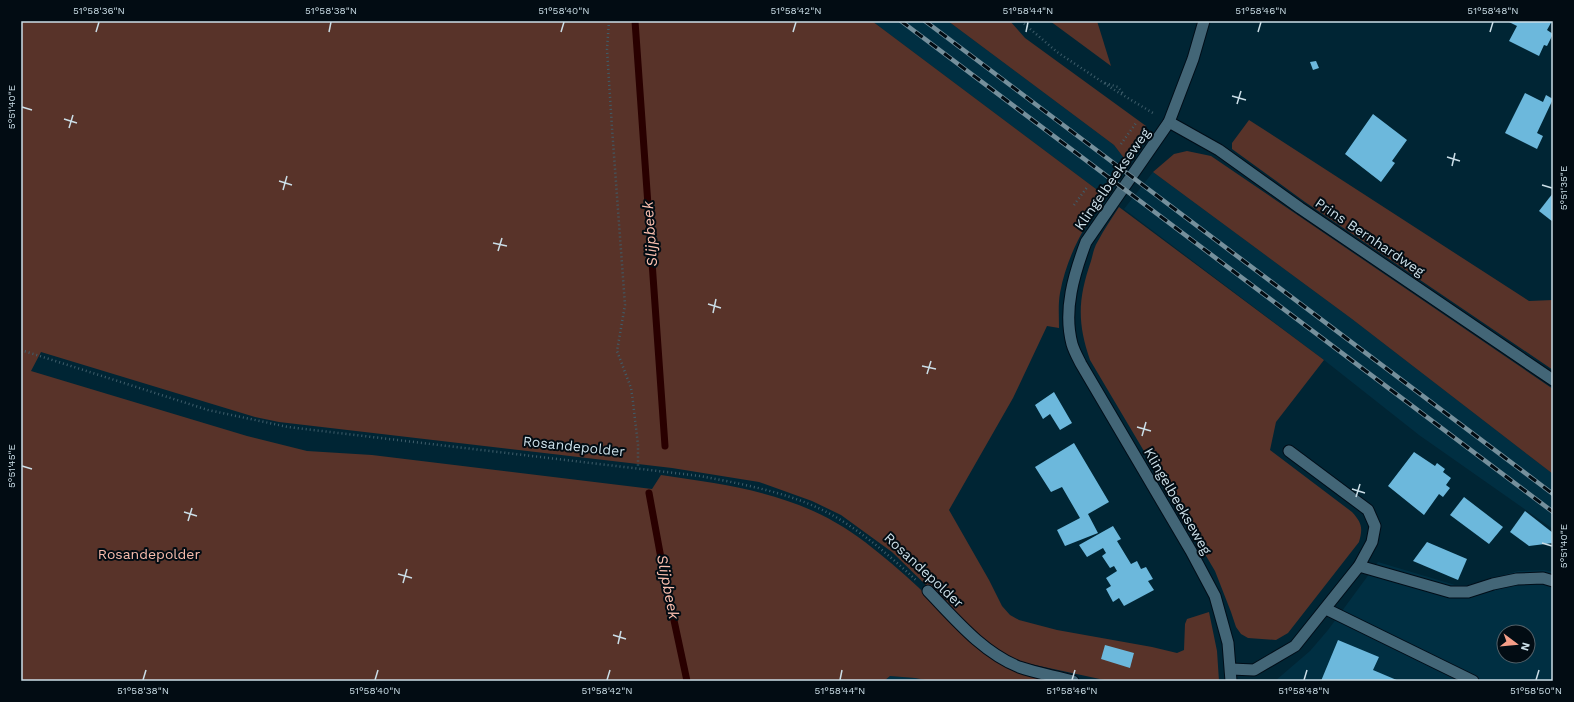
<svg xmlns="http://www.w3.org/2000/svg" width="1574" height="702" viewBox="0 0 1574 702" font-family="'Work Sans',sans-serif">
<rect width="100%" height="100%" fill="#002534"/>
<!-- built -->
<g fill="#002f42" fill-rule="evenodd">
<polygon points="872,21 948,21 1114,145 1127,162 1104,195"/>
<polygon points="1153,172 1352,319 1553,474 1553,529 1419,435 1324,360 1124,209"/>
<path d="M1378,562L1455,585H1468L1518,571L1544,570L1553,572V681H1275L1310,651L1328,630ZM1504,632H1528V656H1504Z"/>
<polygon points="890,676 915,678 931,681 884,681"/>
</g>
<!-- green -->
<g fill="#583329">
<path d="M21,21H872L1104,195C1084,228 1067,255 1060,293C1058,304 1059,317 1059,328L1047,326L1013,398L949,510L989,580L1002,606L1010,615L1019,620L1057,630L1152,647L1177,653L1184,650L1185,624L1187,619L1209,612L1217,651L1219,681H1109L1021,662L1005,654L991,645L969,627L892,552L841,515L812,501L759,482L672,468L279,422L255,417L41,352L31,371L247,436L307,451L372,455L652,489L661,475C736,486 802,494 865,542C883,556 901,571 918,587C930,598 939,611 952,622C964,633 980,642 993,652C1012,666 1026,676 1049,681H931L915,678L890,676L884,681H21Z"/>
<polygon points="948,21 1010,21 1025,38 1146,126 1127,162 1114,145"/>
<polygon points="1050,21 1097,21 1111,66"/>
<polygon points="1249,120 1529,301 1553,300 1553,370 1305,202 1232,149 1232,143"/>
<polygon points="1187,151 1211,156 1553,389 1553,474 1352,319 1153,172 1174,154"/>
<path d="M1119,207L1324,360L1276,422L1270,450L1352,512C1362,523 1363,528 1359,542L1288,633L1276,640L1248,638L1241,634L1236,627L1231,612L1215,571L1090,360C1077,322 1078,299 1091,261C1093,254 1094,247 1098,241C1104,229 1112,218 1119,207Z"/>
</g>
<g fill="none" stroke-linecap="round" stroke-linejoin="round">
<!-- stream -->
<g stroke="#290000" stroke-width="7">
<polyline points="635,21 665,446"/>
<polyline points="649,493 663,569 687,681"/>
</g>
</g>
<!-- building -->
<g fill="#6cb8dc">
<polygon points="1507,21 1552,21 1547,30 1553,34 1547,46 1544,45 1539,56 1509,41 1517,26"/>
<polygon points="1316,61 1319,68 1313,70 1310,62"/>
<polygon points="1525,93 1543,102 1546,95 1553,99 1537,133 1543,136 1537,149 1505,133"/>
<polygon points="1373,114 1407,140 1392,161 1395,163 1381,182 1345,154"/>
<polygon points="1553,193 1553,222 1539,211"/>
<polygon points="1054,392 1072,423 1060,430 1050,414 1043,419 1035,405"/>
<polygon points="1074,443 1109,502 1088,514 1098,533 1065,546 1057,530 1080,518 1062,487 1051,492 1035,467"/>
<polygon points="1414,452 1435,466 1437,463 1445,469 1443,472 1451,478 1446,485 1450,488 1443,497 1439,494 1424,515 1388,486"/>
<polygon points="1464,497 1503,527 1489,544 1450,515"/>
<polygon points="1525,511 1553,533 1553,543 1529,546 1510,532"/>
<polygon points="1113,526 1121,539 1117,541 1131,564 1137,561 1141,569 1146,567 1153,579 1148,581 1154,590 1124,606 1119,598 1113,602 1106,589 1111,586 1106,578 1117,571 1114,566 1110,568 1102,556 1106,553 1103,548 1087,557 1079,545"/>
<polygon points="1427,542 1467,559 1458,580 1413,561"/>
<polygon points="1338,640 1379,657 1373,670 1399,681 1321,681"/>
<polygon points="1105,645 1134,653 1130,668 1101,659"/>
</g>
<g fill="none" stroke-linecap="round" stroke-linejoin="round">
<defs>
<g id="service">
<polyline points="1359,566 1450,592 1468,592 1493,584 1517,579 1543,578 1553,581"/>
<polyline points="1326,609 1473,681"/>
<polyline points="1231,669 1254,670 1295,646 1359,566 1372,542 1375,526 1368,510 1289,451"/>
</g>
<g id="minor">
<path d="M1204,21L1193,59L1169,122L1086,242C1074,274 1063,310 1072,344C1074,351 1078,358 1081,364L1191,551L1215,596L1228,643L1231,681"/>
<polyline points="1169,122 1219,150 1300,208 1553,380"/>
<path d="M928,591C955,619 982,652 1019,667C1036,673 1055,676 1073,681"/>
</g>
</defs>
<!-- service casing -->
<use href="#service" stroke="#000d18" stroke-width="13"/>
<!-- minor casing -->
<use href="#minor" stroke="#000d18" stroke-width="13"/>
<!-- path -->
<g stroke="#3f5e6b" stroke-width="2.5" stroke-dasharray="1 3" stroke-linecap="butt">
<polyline points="609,21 607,49 612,128 625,305 617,351 631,388 633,402 638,445 638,468"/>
<polyline points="1021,21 1057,52 1116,91 1153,113"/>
<polyline points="1105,83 1118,87 1124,95"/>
<polyline points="1121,144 1136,123"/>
<polyline points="1074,205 1088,186"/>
<path d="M21,350L208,410L288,427L700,476C747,485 798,494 839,519C867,536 892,558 916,580"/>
</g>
<!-- service -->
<use href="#service" stroke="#436677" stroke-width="11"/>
<!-- minor -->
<use href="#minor" stroke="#436677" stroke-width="11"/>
<defs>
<g id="rail">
<polyline points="901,21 1553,512"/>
<polyline points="925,21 1553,494"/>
</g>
</defs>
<!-- rail casing -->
<use href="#rail" stroke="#76909c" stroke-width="4.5"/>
<!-- rail -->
<use href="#rail" stroke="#020c13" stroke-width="3" stroke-dasharray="9" stroke-linecap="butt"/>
</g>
<!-- ticks -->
<path fill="none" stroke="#cbdee7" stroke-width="1.5" d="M96,32L99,22M329,32L331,22M561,32L564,22M793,32L796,22M1026,32L1028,22M1258,32L1261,22M1490,32L1493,22M1232,96L1246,100M1237,104L1241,91M22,107L32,110M64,119L77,123M69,128L73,115M1447,157L1460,161M1452,166L1455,153M279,181L292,185M1542,185L1552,188M283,190L287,176M493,243L507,246M498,251L502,238M708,304L721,308M713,313L716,299M922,366L936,369M927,374L931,361M1137,427L1151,431M1142,436L1146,422M22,466L32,469M1352,489L1365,493M1356,497L1360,484M184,512L197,516M188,521L192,508M1542,543L1552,546M398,574L412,578M403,583L407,569M613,635L626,639M618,644L621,631M143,680L146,670M375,680L378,670M607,680L610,670M840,680L842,670M1072,680L1075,670M1304,680L1307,670M1536,680L1539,670"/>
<g text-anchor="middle" stroke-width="4" stroke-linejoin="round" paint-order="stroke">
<!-- street labels -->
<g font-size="14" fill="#cbdee7" stroke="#020c13">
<text transform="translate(1112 179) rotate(-55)" y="5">Klingelbeekseweg</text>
<text transform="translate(1370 237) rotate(34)" y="5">Prins Bernhardweg</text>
<text transform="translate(574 446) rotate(6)" y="5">Rosandepolder</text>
<text transform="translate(1178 501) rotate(60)" y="5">Klingelbeekseweg</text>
<text transform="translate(924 570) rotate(43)" y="5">Rosandepolder</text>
</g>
<!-- park labels -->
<g font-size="14" fill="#f8bcad" stroke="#020c13">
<text x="149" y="559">Rosandepolder</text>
</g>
<!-- water labels -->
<g font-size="15" font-style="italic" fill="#fbbfaf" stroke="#020c13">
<text transform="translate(650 234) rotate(-94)" y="5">Slijpbeek</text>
<text transform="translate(668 587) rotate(79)" y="5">Slijpbeek</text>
</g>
</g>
<!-- border -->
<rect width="1574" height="702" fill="none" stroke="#020c13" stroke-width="44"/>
<!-- north arrow -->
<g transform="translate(1516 644) rotate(106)"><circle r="19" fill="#020c13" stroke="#526068"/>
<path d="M0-3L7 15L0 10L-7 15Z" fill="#f49e88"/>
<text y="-6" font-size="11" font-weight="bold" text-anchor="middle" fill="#cbdee7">N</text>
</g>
<rect x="22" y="22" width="1530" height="658" fill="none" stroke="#cbdee7" stroke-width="1.5"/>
<g font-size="10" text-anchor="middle" fill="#cbdee7">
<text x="99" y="14">51°58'36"N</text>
<text x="331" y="14">51°58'38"N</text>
<text x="564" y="14">51°58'40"N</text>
<text x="796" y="14">51°58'42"N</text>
<text x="1028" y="14">51°58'44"N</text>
<text x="1261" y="14">51°58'46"N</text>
<text x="1493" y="14">51°58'48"N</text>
<text transform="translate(11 107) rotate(-90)" y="4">5°51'40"E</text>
<text transform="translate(1563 188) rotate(-90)" y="4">5°51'35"E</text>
<text transform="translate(11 466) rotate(-90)" y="4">5°51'45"E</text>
<text transform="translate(1563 546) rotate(-90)" y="4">5°51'40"E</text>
<text x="143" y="694">51°58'38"N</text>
<text x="375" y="694">51°58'40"N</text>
<text x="607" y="694">51°58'42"N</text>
<text x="840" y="694">51°58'44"N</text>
<text x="1072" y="694">51°58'46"N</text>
<text x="1304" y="694">51°58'48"N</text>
<text x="1536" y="694">51°58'50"N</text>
</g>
</svg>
